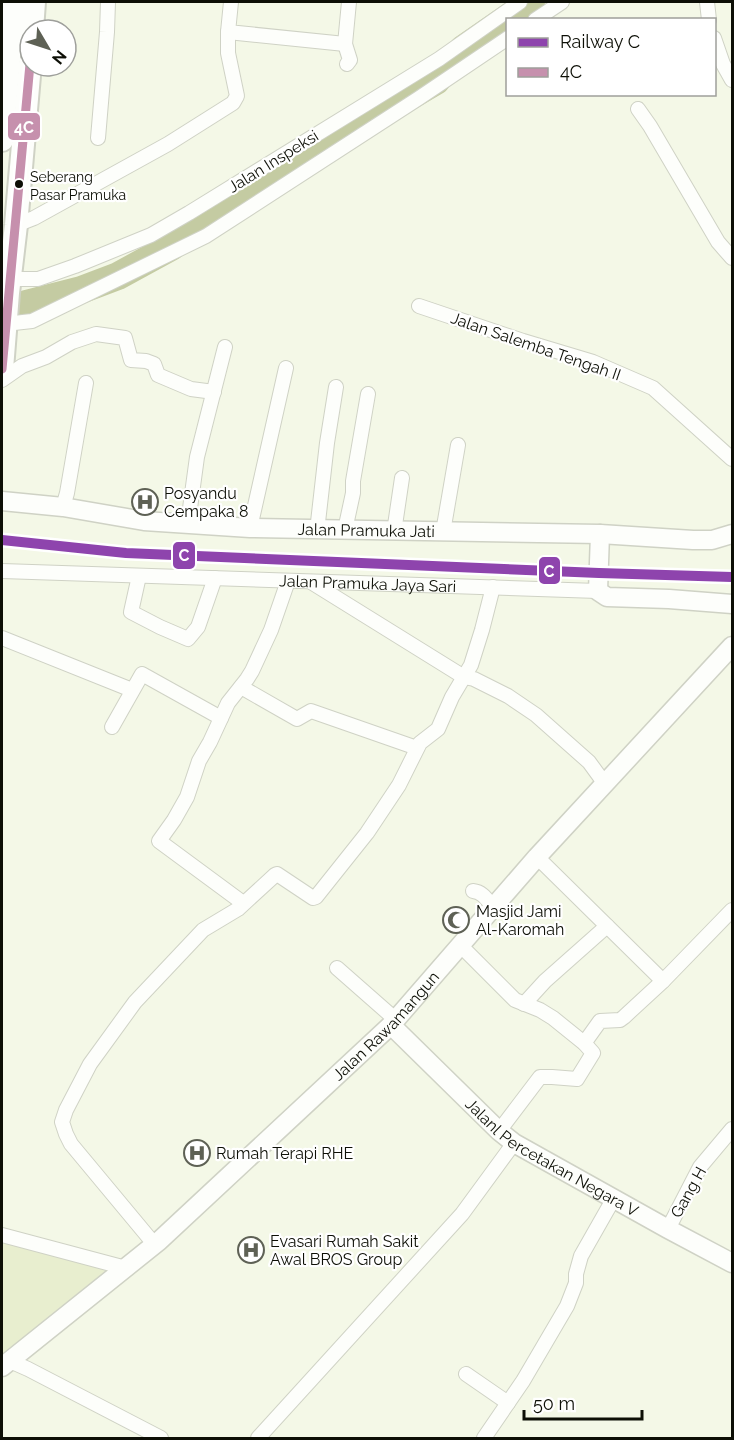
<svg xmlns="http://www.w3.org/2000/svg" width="734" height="1440" viewBox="0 0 734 1440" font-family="Raleway,sans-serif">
<rect width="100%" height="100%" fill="#f4f8e7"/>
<!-- green -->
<polygon fill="#e8eecf" points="2,1235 126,1268 2,1367"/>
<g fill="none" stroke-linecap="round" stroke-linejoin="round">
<!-- river -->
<polyline stroke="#c4cba2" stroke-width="28" points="26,304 81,290 118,276 171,247 210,218 291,166 436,81 463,49 531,2"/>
<defs>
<g id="minor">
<polyline points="231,2 228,32 345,44"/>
<polyline points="707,2 709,20"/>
<polyline points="535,20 562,2"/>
<polyline points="714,38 723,64 732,80"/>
<polyline points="347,64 350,60 345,44 349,2"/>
<polyline points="638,109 650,126 718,242 732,258"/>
<polyline points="98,138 107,32 108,2"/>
<polyline points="16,225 34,218 168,144 233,103 237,96 228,53 228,32"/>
<polyline points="9,279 38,279 75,266 151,235 189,213 439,59 520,2"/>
<polyline points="419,306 523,341 593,362 653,388 732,459"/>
<polyline points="5,324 32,321 206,236 419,98 508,38"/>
<polyline points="2,380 22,366 46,357 72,342 96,334 125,338 131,360 146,361 154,364 158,375 191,389 214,392"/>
<polyline points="63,507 67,493 86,383"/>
<polyline points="188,523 197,457 225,347"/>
<polyline points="250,528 286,368"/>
<polyline points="345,530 353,493 353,481 368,394"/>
<polyline points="317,531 327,443 336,387"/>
<polyline points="394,532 402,478"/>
<polyline points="443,532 458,445"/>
<path id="s1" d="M2,571L598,591"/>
<polyline points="139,576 131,612 160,627 188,639 198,627 215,578"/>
<polyline points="311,582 464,677 474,679 508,696 536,715 589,762 605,784"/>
<polyline points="2,638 132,690"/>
<polyline points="241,687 297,719 311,711 417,748"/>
<polyline points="112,727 142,674 221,718"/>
<polyline points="537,857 663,981"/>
<path d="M473,891C483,892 487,900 493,907"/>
<polyline points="243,903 159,841 174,820 187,797 199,761 210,742 228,703 247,679 252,671 271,630 288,581"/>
<polyline points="460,945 515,1000 540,1010 553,1018 584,1043"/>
<polyline points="337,968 395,1019"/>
<polyline points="524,1004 545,981 607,926"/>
<polyline points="499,1131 540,1077 552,1077 577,1079 593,1053 585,1044 585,1042 600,1021 620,1020 624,1017 663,981 732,910"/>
<polyline points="668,1229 700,1167 732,1129"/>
<polyline points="2,1235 126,1268"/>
<polyline points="155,1245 71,1144 66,1134 62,1122 66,1110 90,1064 135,1002 203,930 238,909 275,875 277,874 313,898 316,897 367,833 399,785 420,743 438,729 452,697 471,665 482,630 493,587"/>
<polyline points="10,1361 28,1369 161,1438"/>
<polyline points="466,1374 508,1403"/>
<polyline points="258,1438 462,1214 514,1143"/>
<polyline points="484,1438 523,1381 567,1306 576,1283 576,1274 581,1256 614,1198"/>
</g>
<g id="tertiary">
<path id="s2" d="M2,501L63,507L144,521L250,528L600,534L693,540H712L732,534"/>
<polyline points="600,534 598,591 607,597 669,599 732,604"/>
<path id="s3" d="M391,1025L499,1131L514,1143L668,1229L732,1263"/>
<path id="s4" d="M2,1367L159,1241L391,1025L537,857L732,646"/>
</g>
<g id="primary">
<polyline points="32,30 34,2"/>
<polyline points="2,140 14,2"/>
<polyline points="2,369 8,293 16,225 30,64"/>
</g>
</defs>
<!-- minor casing -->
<use href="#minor" stroke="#cfd2c5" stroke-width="16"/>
<!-- tertiary casing -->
<use href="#tertiary" stroke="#cfd2c5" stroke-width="21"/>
<!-- primary casing -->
<use href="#primary" stroke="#cfd2c5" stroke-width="26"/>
<!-- minor -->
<use href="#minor" stroke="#fdfefb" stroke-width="14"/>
<!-- tertiary -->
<use href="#tertiary" stroke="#fdfefb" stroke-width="18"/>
<!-- primary -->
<use href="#primary" stroke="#fdfefb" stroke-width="22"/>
<defs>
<polyline id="bus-1" points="2,369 30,64"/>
</defs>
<!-- bus-1 casing -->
<use href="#bus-1" stroke="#fff" stroke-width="14"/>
<!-- bus-1 -->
<use href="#bus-1" stroke="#c690ad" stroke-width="9"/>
<defs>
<polyline id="rail-1" points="2,540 126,553 599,573 732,577"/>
</defs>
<!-- rail-1 casing -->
<use href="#rail-1" stroke="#fff" stroke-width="15"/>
<!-- rail-1 -->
<use href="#rail-1" stroke="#8e44ad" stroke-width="10"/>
</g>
<!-- icons -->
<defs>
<symbol id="hospital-ring" viewBox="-11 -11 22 22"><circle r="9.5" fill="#fff" stroke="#5e6155" stroke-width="1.5"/><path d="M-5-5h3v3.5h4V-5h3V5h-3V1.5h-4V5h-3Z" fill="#5e6155"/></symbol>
<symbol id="mosque-ring" viewBox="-11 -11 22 22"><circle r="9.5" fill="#fff" stroke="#5e6155" stroke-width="1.5"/><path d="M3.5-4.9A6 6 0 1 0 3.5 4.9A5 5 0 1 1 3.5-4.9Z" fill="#5e6155"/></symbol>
</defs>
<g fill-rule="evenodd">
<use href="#hospital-ring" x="130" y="487" width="30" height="30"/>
<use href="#mosque-ring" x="441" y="905" width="30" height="30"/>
<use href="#hospital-ring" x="182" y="1138" width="30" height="30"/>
<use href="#hospital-ring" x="236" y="1235" width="30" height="30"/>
</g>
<!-- markers -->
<circle fill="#0d0f06" stroke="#fff" stroke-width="2" cx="19" cy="184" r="5"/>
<g text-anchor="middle" stroke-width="4.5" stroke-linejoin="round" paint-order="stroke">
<!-- bus labels -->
<g font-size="14" fill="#0d0f06" stroke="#fff" text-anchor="start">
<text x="30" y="182">Seberang<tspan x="30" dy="18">Pasar Pramuka</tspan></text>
</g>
<!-- street labels -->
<g font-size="16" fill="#0d0f06" stroke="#fff">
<text transform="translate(273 161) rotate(-32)" y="6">Jalan Inspeksi</text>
<text transform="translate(536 346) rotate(19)" y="6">Jalan Salemba Tengah II</text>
<text dy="6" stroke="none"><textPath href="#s2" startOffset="366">Jalan Pramuka Jati</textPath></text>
<text dy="6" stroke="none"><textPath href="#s1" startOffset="366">Jalan Pramuka Jaya Sari</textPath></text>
<text dy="6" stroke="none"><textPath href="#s4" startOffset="514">Jalan Rawamangun</textPath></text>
<text dy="6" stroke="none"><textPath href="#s3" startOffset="210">Jalanl Percetakan Negara V</textPath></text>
<text transform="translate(688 1192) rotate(-61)" y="6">Gang H</text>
</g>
<!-- poi labels -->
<g font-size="16" fill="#0d0f06" stroke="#fff" text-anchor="start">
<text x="164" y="499">Posyandu<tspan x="164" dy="18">Cempaka 8</tspan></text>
<text x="476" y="917">Masjid Jami<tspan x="476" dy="18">Al-Karomah</tspan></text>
<text x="216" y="1159">Rumah Terapi RHE</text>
<text x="270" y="1247">Evasari Rumah Sakit<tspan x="270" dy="18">Awal BROS Group</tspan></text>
</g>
</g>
<g stroke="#fff" stroke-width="2">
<rect x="7" y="112" width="34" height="29" rx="6" fill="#c690ad"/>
<rect x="172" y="541" width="24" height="29" rx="6" fill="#8e44ad"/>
<rect x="538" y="556" width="23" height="29" rx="6" fill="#8e44ad"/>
</g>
<g font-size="16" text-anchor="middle" font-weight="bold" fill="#fff">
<text x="24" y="133">4C</text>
<text x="184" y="561">C</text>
<text x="549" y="577">C</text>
</g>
<!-- border -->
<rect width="734" height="1440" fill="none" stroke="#0d0f06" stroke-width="6"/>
<!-- legend -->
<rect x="506" y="18" width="210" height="78" fill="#ffffff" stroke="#9e9f9b" stroke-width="1.5"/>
<rect x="518" y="38" width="30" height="9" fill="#8e44ad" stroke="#9e9f9b" stroke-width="1.5"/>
<text x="560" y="48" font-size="18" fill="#0d0f06">Railway C</text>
<rect x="518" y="68" width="30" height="9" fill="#c690ad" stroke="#9e9f9b" stroke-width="1.5"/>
<text x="560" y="78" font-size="18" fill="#0d0f06">4C</text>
<!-- north arrow -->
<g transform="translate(48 48) rotate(129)"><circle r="28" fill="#ffffff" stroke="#9e9f9b" stroke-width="1.5"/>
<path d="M0-4.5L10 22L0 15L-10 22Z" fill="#5e6155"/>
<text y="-9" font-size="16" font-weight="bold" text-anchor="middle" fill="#0d0f06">N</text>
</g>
<!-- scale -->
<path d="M524 1410v9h118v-9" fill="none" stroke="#0d0f06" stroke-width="3"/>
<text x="533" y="1410" font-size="18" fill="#0d0f06" stroke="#ffffff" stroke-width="4.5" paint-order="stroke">50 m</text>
</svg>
